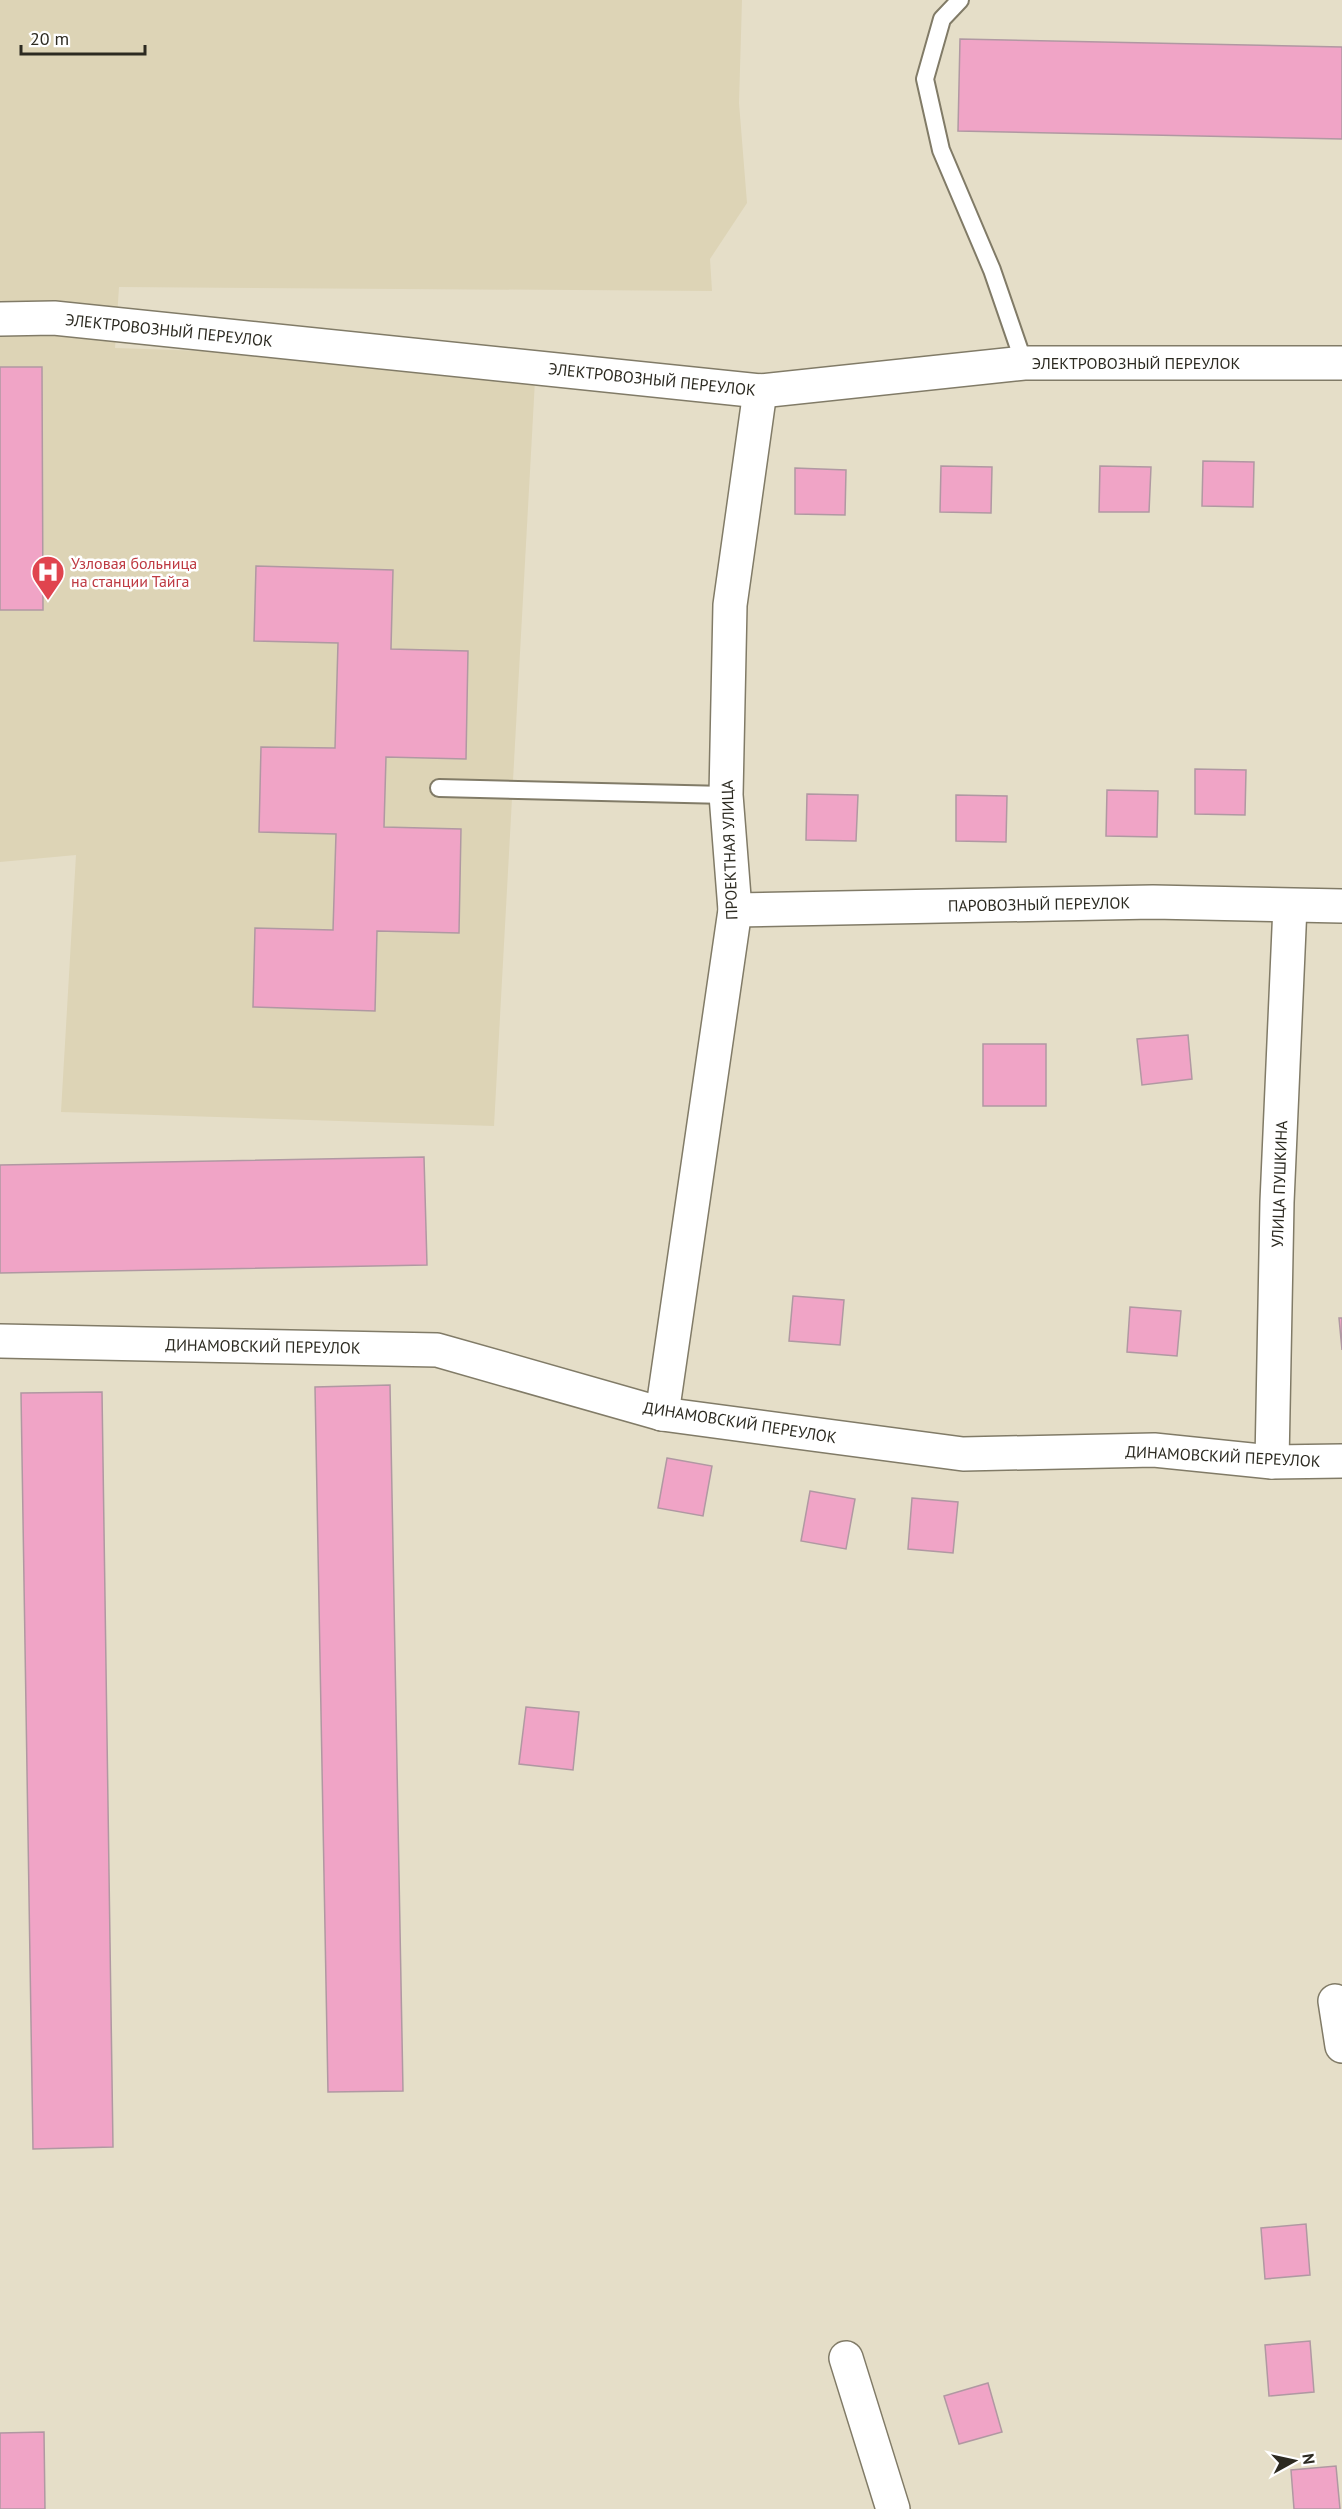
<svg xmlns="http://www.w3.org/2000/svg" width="1342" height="2509" viewBox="0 0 1342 2509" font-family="'PT Sans',sans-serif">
<rect width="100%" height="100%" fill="#e5dec8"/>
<!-- built -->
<polygon fill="#ddd4b6" points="0,0 742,0 739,103 747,203 710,259 712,291 119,287 115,348 536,362 494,1126 61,1112 76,855 0,862"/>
<!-- building -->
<g fill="#f0a4c6" stroke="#b098a2" stroke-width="1.5">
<polygon points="960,39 1342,47 1342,139 958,131"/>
<polygon points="0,367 42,367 43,610 0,610"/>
<polygon points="1203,461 1254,462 1253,507 1202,506"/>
<polygon points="941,466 992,467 991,513 940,512"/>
<polygon points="1100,466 1151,467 1149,512 1099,512"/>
<polygon points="795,468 846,470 845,515 795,514"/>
<polygon points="256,566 393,570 391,649 468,651 466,759 386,757 384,827 461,829 459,933 377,931 375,1011 253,1007 255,928 333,930 336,834 259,832 261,747 335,748 338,643 254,641"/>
<polygon points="1195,769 1246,770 1245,815 1195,814"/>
<polygon points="1107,790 1158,791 1157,837 1106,836"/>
<polygon points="807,794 858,795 856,841 806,840"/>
<polygon points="956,795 1007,796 1006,842 956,841"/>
<polygon points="1188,1035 1192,1079 1142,1085 1137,1039"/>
<rect x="983" y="1044" width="63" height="62"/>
<polygon points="424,1157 427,1265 0,1273 0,1165"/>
<polygon points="793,1296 844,1300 840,1345 789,1341"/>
<polygon points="1130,1307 1181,1311 1177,1356 1127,1352"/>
<polygon points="1339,1318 1342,1318 1342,1350"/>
<polygon points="390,1385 403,2091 328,2092 315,1387"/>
<polygon points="102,1392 113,2147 33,2149 21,1393"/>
<polygon points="667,1458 712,1466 703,1516 658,1508"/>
<polygon points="810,1491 855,1499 846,1549 801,1541"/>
<polygon points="912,1498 958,1502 953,1553 908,1549"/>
<polygon points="526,1707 579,1712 573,1770 519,1764"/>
<polygon points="1306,2224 1310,2275 1265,2279 1261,2228"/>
<polygon points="1310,2341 1314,2392 1269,2396 1265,2345"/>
<polygon points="988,2383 1002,2432 959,2444 944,2396"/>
<polygon points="44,2432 45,2509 0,2509 0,2433"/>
<polygon points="1336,2466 1340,2509 1294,2509 1291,2470"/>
</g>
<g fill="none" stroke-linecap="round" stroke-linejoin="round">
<defs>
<g id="lane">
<polyline points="960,0 942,19 925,79 941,150 992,270 1024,363"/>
<polyline points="439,788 726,795"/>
</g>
<g id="street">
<polyline points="0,319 54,318 760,391 1024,363 1342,363"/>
<polyline points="735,910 1153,902 1342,906"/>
<polyline points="0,1341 437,1350 662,1414 963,1454 1154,1450 1272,1462 1342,1461"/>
<polyline points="662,1414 735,910 726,795 730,605 760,391"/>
<polyline points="1272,1462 1277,1202 1290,906"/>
<polyline points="1335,2001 1342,2046"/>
<polyline points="846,2358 893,2509"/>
</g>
</defs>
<!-- lane casing -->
<use href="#lane" stroke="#817b67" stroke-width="20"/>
<!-- street casing -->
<use href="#street" stroke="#817b67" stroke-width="36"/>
<!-- lane -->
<use href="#lane" stroke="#fff" stroke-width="16"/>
<!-- street -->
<use href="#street" stroke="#fff" stroke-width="33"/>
</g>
<!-- icons -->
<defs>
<symbol id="hospital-pin" viewBox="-11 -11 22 30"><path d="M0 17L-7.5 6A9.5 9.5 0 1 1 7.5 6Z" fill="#e0444e" stroke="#fff"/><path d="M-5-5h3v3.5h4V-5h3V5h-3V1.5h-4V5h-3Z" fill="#fff"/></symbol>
</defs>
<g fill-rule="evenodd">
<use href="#hospital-pin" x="29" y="553" width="38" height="52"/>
</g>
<g text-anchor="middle" stroke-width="5" stroke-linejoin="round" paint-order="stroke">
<!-- street labels -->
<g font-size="16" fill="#2c2a21" stroke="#fff">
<text transform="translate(169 330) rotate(6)" y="6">ЭЛЕКТРОВОЗНЫЙ ПЕРЕУЛОК</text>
<text x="1136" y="369">ЭЛЕКТРОВОЗНЫЙ ПЕРЕУЛОК</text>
<text transform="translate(652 379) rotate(6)" y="6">ЭЛЕКТРОВОЗНЫЙ ПЕРЕУЛОК</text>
<text transform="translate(729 850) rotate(-92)" y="6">ПРОЕКТНАЯ УЛИЦА</text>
<text transform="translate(1039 904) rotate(-1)" y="6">ПАРОВОЗНЫЙ ПЕРЕУЛОК</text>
<text transform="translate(1279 1184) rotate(-88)" y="6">УЛИЦА ПУШКИНА</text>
<text transform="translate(263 1346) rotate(1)" y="6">ДИНАМОВСКИЙ ПЕРЕУЛОК</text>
<text transform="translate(740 1422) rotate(9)" y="6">ДИНАМОВСКИЙ ПЕРЕУЛОК</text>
<text transform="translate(1223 1456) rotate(3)" y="6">ДИНАМОВСКИЙ ПЕРЕУЛОК</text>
</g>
<!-- health labels -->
<g font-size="16" fill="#be3a42" stroke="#fff" text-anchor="start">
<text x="71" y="569">Узловая больница<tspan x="71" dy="18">на станции Тайга</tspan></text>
</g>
</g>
<!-- north arrow -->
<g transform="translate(1294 2461) rotate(82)" stroke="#ffffff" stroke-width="4.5" paint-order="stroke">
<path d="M0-4.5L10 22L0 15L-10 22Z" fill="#2c2a21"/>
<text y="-9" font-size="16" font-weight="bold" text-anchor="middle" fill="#2c2a21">N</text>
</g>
<!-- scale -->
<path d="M21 45v9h124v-9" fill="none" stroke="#2c2a21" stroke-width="3"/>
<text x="30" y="45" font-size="18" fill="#2c2a21" stroke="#ffffff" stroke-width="4.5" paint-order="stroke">20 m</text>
</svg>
